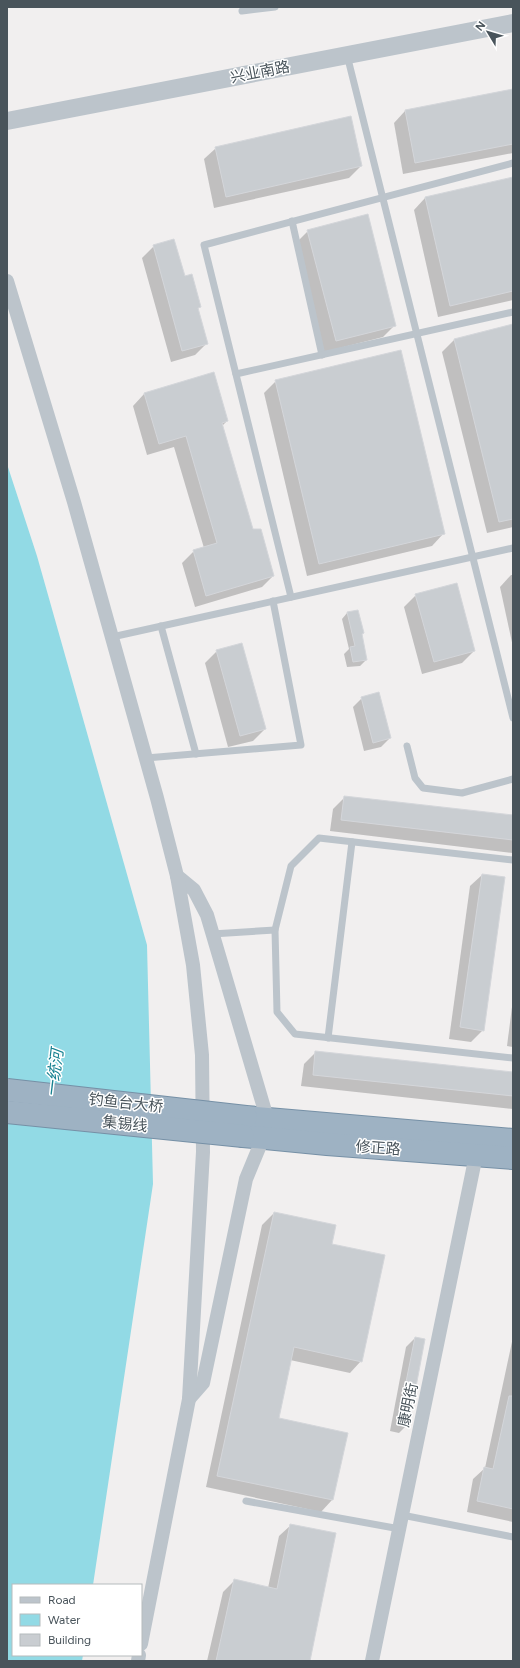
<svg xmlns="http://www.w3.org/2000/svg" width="520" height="1668" viewBox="0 0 520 1668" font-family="Figtree,'Noto Sans SC',sans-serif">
<rect width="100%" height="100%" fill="#f1efef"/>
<!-- water -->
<polygon fill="#92dae5" points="7,464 37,556 147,945 153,1184 93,1585 13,1585 13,1655 83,1655 82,1661 7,1661"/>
<!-- shadow -->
<g fill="#0003">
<polygon points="513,90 513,153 403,174 394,123 405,111"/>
<polygon points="216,148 361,166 349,178 214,208 204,159"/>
<polygon points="513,178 513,300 438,317 414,210 425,198"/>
<polygon points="308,231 395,325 383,337 324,352 296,243"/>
<polygon points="154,246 184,277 200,307 197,309 207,343 195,355 171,362 142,258"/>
<polygon points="513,325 513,527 487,533 442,352 454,340"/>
<polygon points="276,381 443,534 432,546 307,576 264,393"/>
<polygon points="144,394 227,421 222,426 252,530 273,576 262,587 195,607 182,563 194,551 204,548 174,447 147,455 133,406"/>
<polygon points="511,575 513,575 513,647 500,587"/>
<polygon points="416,595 474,651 462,663 422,674 404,607"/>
<polygon points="347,613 363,633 361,635 366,660 360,666 347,667 344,654 349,649 342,619"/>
<polygon points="217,651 265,729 253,741 228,747 205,663"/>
<polygon points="362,698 390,738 381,747 364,751 353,707"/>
<polygon points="345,797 513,816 513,853 330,831 333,809"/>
<polygon points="482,875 483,1030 471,1042 449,1039 470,886"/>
<polygon points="513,999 513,1047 507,1046"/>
<polygon points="316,1052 513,1073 513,1109 301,1086 304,1064"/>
<polygon points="274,1213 331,1245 361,1361 350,1373 290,1360 278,1419 332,1500 321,1512 206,1487 262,1225"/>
<polygon points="513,1337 513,1522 467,1512 473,1479 485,1468"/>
<polygon points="415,1338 408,1424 399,1433 390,1431 406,1347"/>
<polygon points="291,1525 309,1661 207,1661 223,1592 235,1580 268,1588 279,1536"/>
</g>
<!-- building -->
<g fill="#c9cdd1" stroke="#d4d6da">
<polygon points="513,89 513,144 415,163 405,110"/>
<polygon points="351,116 362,166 226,197 215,147"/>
<polygon points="513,177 513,291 450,306 425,197"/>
<polygon points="368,214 396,326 336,341 307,230"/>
<polygon points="174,239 185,276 192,274 201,307 198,308 208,344 182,351 153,245"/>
<polygon points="513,324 513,519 499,522 454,339"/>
<polygon points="401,350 445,534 319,564 275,380"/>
<polygon points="214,372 228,421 222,423 253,529 261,529 274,576 206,596 193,550 217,543 186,436 159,444 144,393"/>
<polygon points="457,583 475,651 434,662 415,594"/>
<polygon points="358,610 364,633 362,634 367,660 353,662 350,647 355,646 347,612"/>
<polygon points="242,643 266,729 240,736 216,650"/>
<polygon points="379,692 391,738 373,743 361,697"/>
<polygon points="344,796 513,815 513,840 341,820"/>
<polygon points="482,874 505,877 484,1031 460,1027"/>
<polygon points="315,1051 513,1072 513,1096 313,1075"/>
<polygon points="274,1212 336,1225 332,1244 385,1255 362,1362 294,1347 279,1418 348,1433 333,1500 217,1476"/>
<polygon points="415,1337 425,1339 409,1424 398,1422"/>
<polygon points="509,1396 513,1396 513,1509 477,1501 484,1467 493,1469"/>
<polygon points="290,1524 336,1533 310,1661 216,1661 234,1579 277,1589"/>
</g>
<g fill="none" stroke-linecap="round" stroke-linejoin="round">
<defs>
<g id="trunk">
<polyline points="246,1117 513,1140"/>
<polyline points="243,1136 327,1144 513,1158"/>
</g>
</defs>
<!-- trunk casing -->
<use href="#trunk" stroke="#7690a6" stroke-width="24"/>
<!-- service -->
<g stroke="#bcc4cb" stroke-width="7">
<polyline points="242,11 275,7"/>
<polyline points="347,55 513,718"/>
<polyline points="292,221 322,355"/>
<polyline points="236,374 513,312"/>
<polyline points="291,597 204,245 513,163"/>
<polyline points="161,626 196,754"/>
<polyline points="112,637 513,548"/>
<polyline points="407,746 415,778 423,788 462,793 513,779"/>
<polyline points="146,758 301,745 273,601"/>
<polyline points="275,930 291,866 319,838 513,860"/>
<polyline points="212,934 275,930 277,1012 295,1034 513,1058"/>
<polyline points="328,1038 352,842"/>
<polyline points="246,1501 400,1529"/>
<polyline points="402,1515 513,1537"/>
</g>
<!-- minor -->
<g stroke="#bcc4cb" stroke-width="14">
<polyline points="7,281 74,502 157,798 177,876 194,890 207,915 267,1118 263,1138 246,1179 203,1383 189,1399"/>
<polyline points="141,1644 189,1399 203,1152 202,1055 193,965 177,876"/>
<polyline points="138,1661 139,1655"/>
<polyline points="372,1661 476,1155"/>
</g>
<!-- tertiary -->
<polyline stroke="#bcc4cb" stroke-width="18" points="7,121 513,23"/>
<!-- trunk -->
<use href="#trunk" stroke="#9eb2c3" stroke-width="22"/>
<defs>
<g id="trunk-bridge">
<polyline points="7,1090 246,1117"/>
<polyline points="7,1112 243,1136"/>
</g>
</defs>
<!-- trunk-bridge casing -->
<use href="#trunk-bridge" stroke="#7690a6" stroke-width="24" stroke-linecap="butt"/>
<!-- trunk-bridge -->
<use href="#trunk-bridge" stroke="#9eb2c3" stroke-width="22"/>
</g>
<g text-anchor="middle" stroke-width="3" stroke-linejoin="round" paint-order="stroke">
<!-- street labels -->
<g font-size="15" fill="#49545b" stroke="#fff">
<text transform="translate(260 72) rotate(-11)" y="5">兴业南路</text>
<text transform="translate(126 1103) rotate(6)" y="5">钓鱼台大桥</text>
<text transform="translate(125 1124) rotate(6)" y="5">集锡线</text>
<text transform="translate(378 1148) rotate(4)" y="5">修正路</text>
<text transform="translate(408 1405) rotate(-78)" y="5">康明街</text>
</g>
<!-- water labels -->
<g font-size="16" font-style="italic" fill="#168191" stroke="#fff">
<text transform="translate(54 1073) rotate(-83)" y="6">一统河</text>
</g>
</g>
<!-- border -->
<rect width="520" height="1668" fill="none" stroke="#49545b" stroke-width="16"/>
<!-- legend -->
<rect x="12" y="1584" width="130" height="72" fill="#ffffff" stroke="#b6bbbd"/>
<rect x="20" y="1597" width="20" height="6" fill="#bcc4cb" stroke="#b6bbbd"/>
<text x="48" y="1604" font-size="12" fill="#49545b">Road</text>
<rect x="20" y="1614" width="20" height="12" fill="#92dae5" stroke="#b6bbbd"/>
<text x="48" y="1624" font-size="12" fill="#49545b">Water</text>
<rect x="20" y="1634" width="20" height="12" fill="#c9cdd1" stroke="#b6bbbd"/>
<text x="48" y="1644" font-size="12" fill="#49545b">Building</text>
<!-- north arrow -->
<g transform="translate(488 32) rotate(308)" stroke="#ffffff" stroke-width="3" paint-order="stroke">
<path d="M0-3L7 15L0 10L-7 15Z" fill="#49545b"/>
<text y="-6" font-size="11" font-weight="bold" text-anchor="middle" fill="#49545b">N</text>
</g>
</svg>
